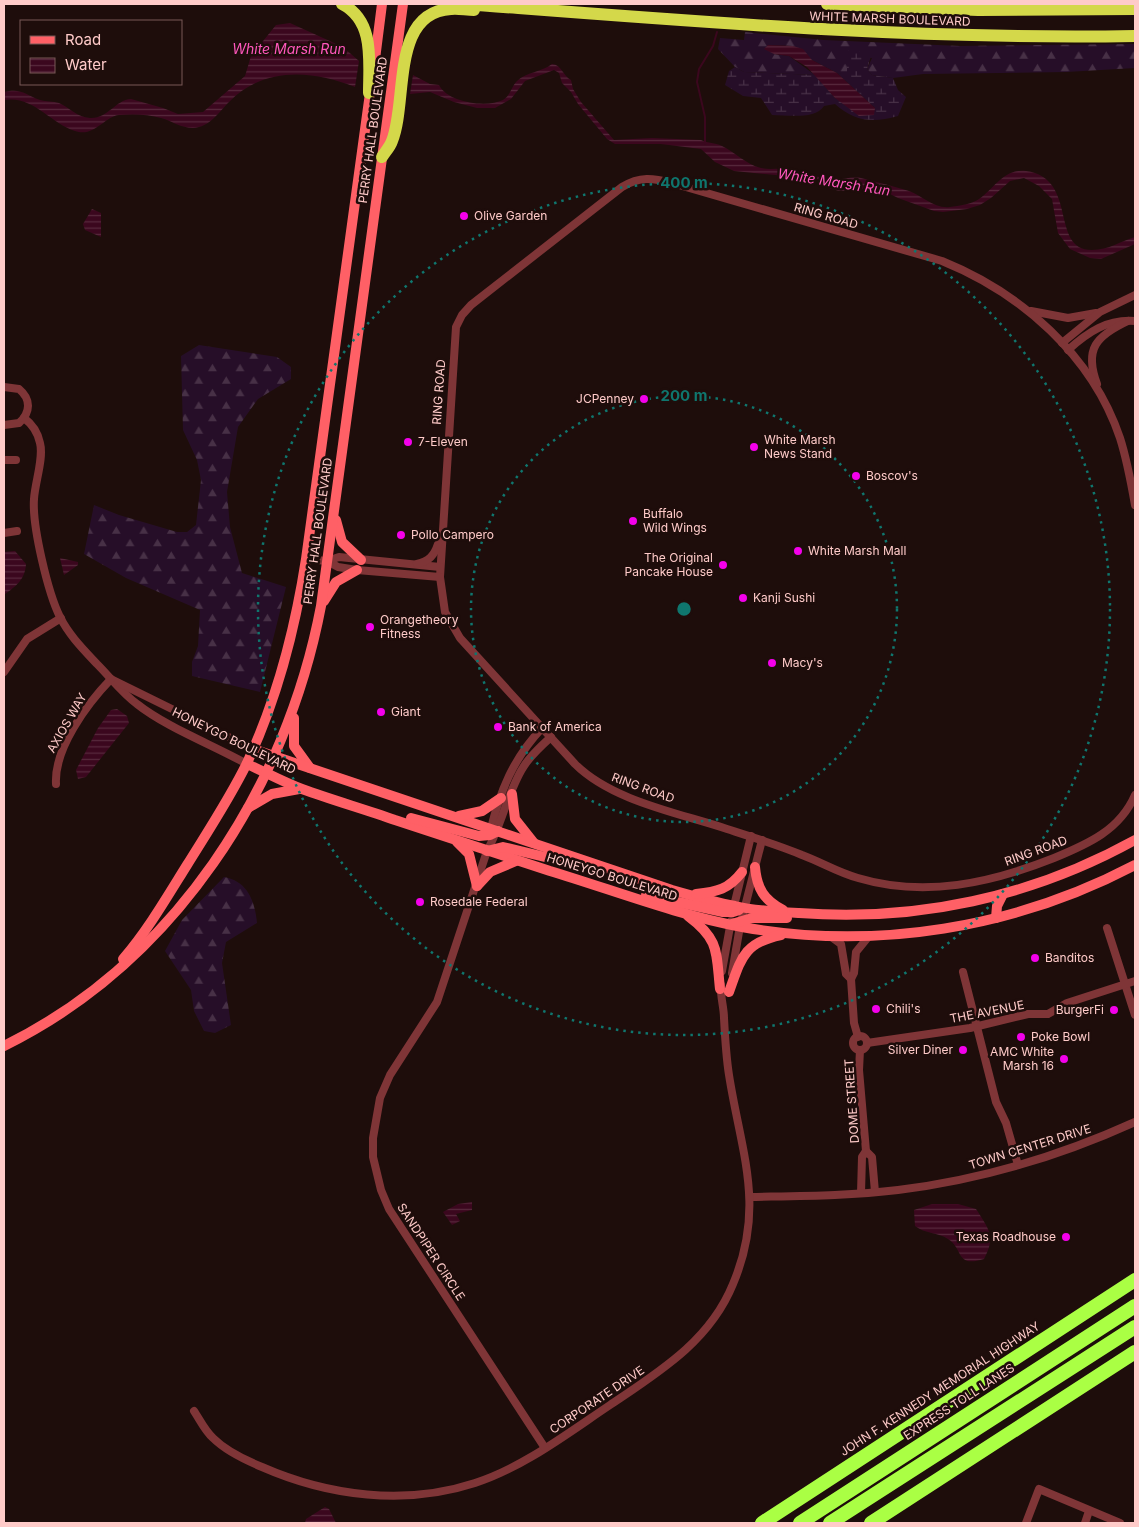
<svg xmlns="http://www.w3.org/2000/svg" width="1139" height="1527" viewBox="0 0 1139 1527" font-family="Inter,sans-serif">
<defs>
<pattern id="forest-firs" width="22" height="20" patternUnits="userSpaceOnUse" patternTransform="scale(1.25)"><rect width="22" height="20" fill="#260e28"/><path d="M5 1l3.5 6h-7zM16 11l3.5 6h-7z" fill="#473046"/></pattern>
<pattern id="wetland-marsh" width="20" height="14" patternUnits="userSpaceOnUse" patternTransform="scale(1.25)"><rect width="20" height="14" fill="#260e28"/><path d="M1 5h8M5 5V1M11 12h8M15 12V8" fill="none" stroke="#473046"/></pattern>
<pattern id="water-rules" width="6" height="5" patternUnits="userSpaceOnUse" patternTransform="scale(1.25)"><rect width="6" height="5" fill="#3b071e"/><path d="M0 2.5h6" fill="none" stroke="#582a3d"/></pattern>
</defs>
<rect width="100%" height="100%" fill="#1e0d0b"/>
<!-- forest -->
<g fill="url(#forest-firs)">
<polygon points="745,32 824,40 960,46 1135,44 1135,68 1066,72 923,74 893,78 872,75 867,69 872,58 847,55 847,75 837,73 812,60 793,46 768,45 774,54 789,56 815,75 744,72 735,67 718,49 720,38 744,40"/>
<polygon points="199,345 277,357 291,367 291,379 258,399 238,427 227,492 230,527 242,573 286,587 260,692 192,676 192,662 198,646 200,610 126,578 84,554 94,505 119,515 177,532 187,532 196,525 201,480 197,460 183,430 181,356"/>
<path d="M224,877C248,881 255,902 257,923L226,942L222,963L231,1025L215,1033L204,1031L194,1011L191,990L165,951L182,920Z"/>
</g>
<!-- wetland -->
<path fill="url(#wetland-marsh)" d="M855,49L862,53H872L867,69L872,75L893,78L898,90L906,97L898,116C873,123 855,122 835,104L824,106C815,120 787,115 772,115L761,98L743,96L725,85L729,71L735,67L744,72L815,75L835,98L875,108L837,73L847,74V55L849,50Z"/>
<!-- water -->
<g fill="url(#water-rules)">
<path d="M290,23L343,47L359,61L355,87C313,70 264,66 229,102C218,113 210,127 193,128C181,128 172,121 161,118C148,114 132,114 119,115C105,116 94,138 75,131C50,123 33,95 4,100V92C22,88 25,95 40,100C46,102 53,101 59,103C70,108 77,117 90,118C108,119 115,100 131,99L163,108L178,114L203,112L245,76L251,56L276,25Z"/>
<polygon points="768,45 793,46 803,49 812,60 837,73 875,108 874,115 859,116 835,98 807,67 789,56 774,54 764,49"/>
<path d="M552,64C562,65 563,76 571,80L573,89L581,102L614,140L652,138L701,140C709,144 714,142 722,146C735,152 745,164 761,168C769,170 779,168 787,169C801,172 814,176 827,179C839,181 851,176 861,178C877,182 893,186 909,191C923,196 934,209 950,207C959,206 972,204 979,199C995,188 1004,168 1026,171C1079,178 1049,250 1092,250C1109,250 1121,241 1135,237V244L1101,259L1090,258L1070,249L1058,233L1052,199L1039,186L1024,178L1010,181L991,198L980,205L967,209L943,212L934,211L898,198L878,188L840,191L827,188L823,182L817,179L734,171L715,162L701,149L661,144H615L607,139L578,104L571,92L562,83L559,73L554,70L525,81L511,99L495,108H477L454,102L430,92L410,94L413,75L430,84L439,85C448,103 487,108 503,100C511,95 511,87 517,81C526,72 542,72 552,64Z"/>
<polygon points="92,209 101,213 101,237 85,230 83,224"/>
<path d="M15,551L26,564C25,580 16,586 4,595V552Z"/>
<polygon points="60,558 78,562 78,565 64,575"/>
<polygon points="117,709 127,716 129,723 86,777 78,779 76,770 98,728 111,710"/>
<polygon points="472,1202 472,1210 456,1214 460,1221 452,1225 443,1212 458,1204"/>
<path d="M932,1204H958L976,1209C989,1229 996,1237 984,1259C955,1268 964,1249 948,1239C938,1232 925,1234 915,1226L914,1210Z"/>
<polygon points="325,1507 329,1509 336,1523 305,1523 306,1519"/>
</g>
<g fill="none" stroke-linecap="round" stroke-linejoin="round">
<!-- stream -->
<polyline stroke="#3b071e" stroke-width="2" points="705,144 705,117 697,82 699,69 713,46 717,32"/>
<!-- minor -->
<g stroke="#7f3537" stroke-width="8">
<polyline points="1031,311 1068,318 1096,313"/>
<polyline points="1062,343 1100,312 1135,295"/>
<path d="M1068,350C1088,332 1107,319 1135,321"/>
<path d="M1097,384C1084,349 1096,336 1128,321"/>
<path d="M4,387L19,389C31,399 31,412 19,423L4,425"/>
<path d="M24,418C32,424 38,433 40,443C44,458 35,482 34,499C32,526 48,593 60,617C69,635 83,649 97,664C110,677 122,693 137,704C166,727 213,745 247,764"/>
<polyline points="4,460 16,460"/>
<path d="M1135,505C1131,482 1127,460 1120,438C1092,355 1021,293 942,261L672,183C653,178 640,176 622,187L471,305L462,315L456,327L440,577L445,612L460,638L575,764C612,801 679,813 727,829C752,837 778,845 802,855C821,862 839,873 858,878C925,898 991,883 1054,858C1088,844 1120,830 1135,795"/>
<polyline points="4,533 17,531"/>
<polyline points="306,559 327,561 338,567 357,570 440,577"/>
<polyline points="327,561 339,557 440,567"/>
<path d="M417,564C429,561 434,556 438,544"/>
<polyline points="4,672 27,639 61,618"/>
<polyline points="113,680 253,749"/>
<path d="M56,784C54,748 87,704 111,679"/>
<path d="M490,832C500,791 513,759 542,728"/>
<polyline points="733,910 751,836"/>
<polyline points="1107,928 1135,1015"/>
<polyline points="830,936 841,944 846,974 851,979"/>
<polyline points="722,971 731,921"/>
<polyline points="963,972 996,1102 1006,1123 1018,1165"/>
<polyline points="732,973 740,926 762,840"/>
<circle cx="860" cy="1043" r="7"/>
<polyline points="858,1037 854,1023 851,979 854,973 856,952 869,936"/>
<polyline points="867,1043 970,1028 1028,1014 1048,1014 1067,1003 1135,981"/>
<polyline points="860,1050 859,1070 866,1151"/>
<polyline points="861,1193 862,1157 866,1151 872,1157 875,1192"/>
<path d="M750,1197C800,1196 849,1196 898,1190C980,1180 1060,1156 1135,1122"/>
<path d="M194,1411C200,1420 205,1431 213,1438C226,1451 245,1460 262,1467C328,1496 405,1506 475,1483C524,1467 568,1433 610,1405C659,1372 710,1341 733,1284C766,1206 741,1152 729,1075C726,1056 725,1037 724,1018C724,1007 720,996 721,985"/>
<path d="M545,1448L389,1209L381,1190L373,1157V1138L380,1098L390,1075L437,1002L487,851C502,825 508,790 524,766C531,755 541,746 551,737"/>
<polyline points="1026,1523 1039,1489 1120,1523"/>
<polyline points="1085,1523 1089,1511"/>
</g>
<!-- secondary -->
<g stroke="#ff6066" stroke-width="10">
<polyline points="374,67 382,4"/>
<polyline points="336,520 342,542 361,560"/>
<polyline points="324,601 336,582 357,570"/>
<polyline points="294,718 294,746 310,768"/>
<path d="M253,749L672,890C693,896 714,902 735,906C756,911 778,912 799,913C917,922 1032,897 1135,840"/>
<path d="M247,764C265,772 283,782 302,789C332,800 364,809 395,820C446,837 498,854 550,871C613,890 677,915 742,927C876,951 1015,928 1135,865"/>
<polyline points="512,794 515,819 534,843"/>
<polyline points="248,808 272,794 299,789"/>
<polyline points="459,816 482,811 501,798"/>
<polyline points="411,818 479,836 490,835 498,831"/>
<polyline points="457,842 469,854 477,886"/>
<polyline points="487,851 503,847 570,863"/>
<path d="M755,867C757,889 764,900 783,910"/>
<polyline points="477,886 490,872 516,861"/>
<path d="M696,894C717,892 729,889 742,872"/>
<polyline points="646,895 723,912 733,912 739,910"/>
<path d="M688,916C720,940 716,952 720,989"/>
<polyline points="996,918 997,906 1003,894"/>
<polyline points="732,924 752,918 787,918"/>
<path d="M123,959C148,930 167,897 187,865C208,831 230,798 247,763C278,697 295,630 306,559L371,86"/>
<path d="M729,992C741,959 743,943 781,935"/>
<path d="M4,1046C174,962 286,790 321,606L403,4"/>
</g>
<!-- trunk -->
<g stroke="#d4d84a" stroke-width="12">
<path d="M342,4C375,21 369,61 369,93"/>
<path d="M465,4C688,21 911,40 1135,36"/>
<polyline points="827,4 978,10 1135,9"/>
<path d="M382,157C385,152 390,147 392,141C408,102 390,12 451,9C458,8 466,10 474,10"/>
</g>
<!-- motorway -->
<g stroke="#af4" stroke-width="14">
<polyline points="762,1523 1135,1280"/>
<polyline points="800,1523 1135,1306"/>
<polyline points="830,1523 1135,1327"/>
<polyline points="871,1523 1135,1352"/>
</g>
</g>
<!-- distance rings -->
<g fill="none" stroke="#0f766e" stroke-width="2.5" stroke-dasharray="2.5 5">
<circle cx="684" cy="609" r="213"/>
<circle cx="684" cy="609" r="426"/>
</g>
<!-- markers -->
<g fill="#f400eb" stroke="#1e0d0b" stroke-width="2">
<circle cx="464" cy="216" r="5"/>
<circle cx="644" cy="399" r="5"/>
<circle cx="408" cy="442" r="5"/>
<circle cx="754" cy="447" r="5"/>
<circle cx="856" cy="476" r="5"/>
<circle cx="633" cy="521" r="5"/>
<circle cx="401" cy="535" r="5"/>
<circle cx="798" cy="551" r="5"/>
<circle cx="723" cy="565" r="5"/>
<circle cx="743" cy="598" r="5"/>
<circle cx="370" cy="627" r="5"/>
<circle cx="772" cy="663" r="5"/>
<circle cx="381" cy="712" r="5"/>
<circle cx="498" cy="727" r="5"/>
<circle cx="420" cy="902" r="5"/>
<circle cx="1035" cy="958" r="5"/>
<circle cx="876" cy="1009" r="5"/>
<circle cx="1114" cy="1010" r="5"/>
<circle cx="1021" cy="1037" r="5"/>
<circle cx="963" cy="1050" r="5"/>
<circle cx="1064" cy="1059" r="5"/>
<circle cx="1066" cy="1237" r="5"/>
</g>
<g text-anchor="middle" stroke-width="5" stroke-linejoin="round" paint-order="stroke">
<!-- street labels -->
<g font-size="12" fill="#ffcbc9" stroke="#1e0d0b">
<text transform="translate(890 19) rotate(2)" y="4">WHITE MARSH BOULEVARD</text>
<text transform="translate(373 130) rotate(-82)" y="4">PERRY HALL BOULEVARD</text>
<text transform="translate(826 216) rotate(16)" y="4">RING ROAD</text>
<text transform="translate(439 392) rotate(-86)" y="4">RING ROAD</text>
<text transform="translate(318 531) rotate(-82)" y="4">PERRY HALL BOULEVARD</text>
<text transform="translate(67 723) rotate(-60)" y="4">AXIOS WAY</text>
<text transform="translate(234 741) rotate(26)" y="4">HONEYGO BOULEVARD</text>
<text transform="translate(643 788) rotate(20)" y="4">RING ROAD</text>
<text transform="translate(1036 851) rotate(-20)" y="4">RING ROAD</text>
<text transform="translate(612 877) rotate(17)" y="4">HONEYGO BOULEVARD</text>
<text transform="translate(987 1012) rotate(-11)" y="4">THE AVENUE</text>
<text transform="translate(852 1101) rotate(-94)" y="4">DOME STREET</text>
<text transform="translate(1030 1147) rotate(-17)" y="4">TOWN CENTER DRIVE</text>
<text transform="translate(431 1252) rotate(57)" y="4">SANDPIPER CIRCLE</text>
<text transform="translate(940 1389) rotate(-33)" y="4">JOHN F. KENNEDY MEMORIAL HIGHWAY</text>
<text transform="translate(597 1400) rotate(-34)" y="4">CORPORATE DRIVE</text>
<text transform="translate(959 1402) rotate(-33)" y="4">EXPRESS TOLL LANES</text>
</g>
<!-- poi labels -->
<g font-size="12" fill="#ffcbc9" stroke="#1e0d0b" text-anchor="start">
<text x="474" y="220">Olive Garden</text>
<text x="634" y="403" text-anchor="end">JCPenney</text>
<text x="764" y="444">White Marsh<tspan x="764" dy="14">News Stand</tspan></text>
<text x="418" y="446">7-Eleven</text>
<text x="866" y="480">Boscov's</text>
<text x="643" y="518">Buffalo<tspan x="643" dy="14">Wild Wings</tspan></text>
<text x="411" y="539">Pollo Campero</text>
<text x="808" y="555">White Marsh Mall</text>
<text x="713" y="562" text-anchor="end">The Original<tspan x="713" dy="14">Pancake House</tspan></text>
<text x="753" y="602">Kanji Sushi</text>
<text x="380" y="624">Orangetheory<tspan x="380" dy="14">Fitness</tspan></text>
<text x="782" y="667">Macy's</text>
<text x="391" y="716">Giant</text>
<text x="508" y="731">Bank of America</text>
<text x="430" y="906">Rosedale Federal</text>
<text x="1045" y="962">Banditos</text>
<text x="886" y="1013">Chili's</text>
<text x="1104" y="1014" text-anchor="end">BurgerFi</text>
<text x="1031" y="1041">Poke Bowl</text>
<text x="953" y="1054" text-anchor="end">Silver Diner</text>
<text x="1054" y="1056" text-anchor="end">AMC White<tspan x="1054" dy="14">Marsh 16</tspan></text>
<text x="1056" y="1241" text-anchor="end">Texas Roadhouse</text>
</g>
<!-- water labels -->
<g font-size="14" font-style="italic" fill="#ff57bc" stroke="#1e0d0b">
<text x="289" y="54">White Marsh Run</text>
<text transform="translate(834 182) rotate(9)" y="5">White Marsh Run</text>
</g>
</g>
<circle cx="684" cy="609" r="8" fill="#0f766e" stroke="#1e0d0b" stroke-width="2.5"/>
<g font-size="15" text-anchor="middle" font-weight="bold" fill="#0f766e" stroke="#1e0d0b" stroke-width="5" stroke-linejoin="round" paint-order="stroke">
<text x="684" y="188">400 m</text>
<text x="684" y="401">200 m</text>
</g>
<!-- border -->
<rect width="1139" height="1527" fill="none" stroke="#ffcbc9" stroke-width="10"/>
<!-- legend -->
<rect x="20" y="20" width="162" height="65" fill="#1e0d0b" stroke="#785957"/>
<rect x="30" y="36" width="25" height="8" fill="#ff6066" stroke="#785957"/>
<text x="65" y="45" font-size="15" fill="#ffcbc9">Road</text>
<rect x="30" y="58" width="25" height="15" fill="url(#water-rules)" stroke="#785957"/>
<text x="65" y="70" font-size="15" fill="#ffcbc9">Water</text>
</svg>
